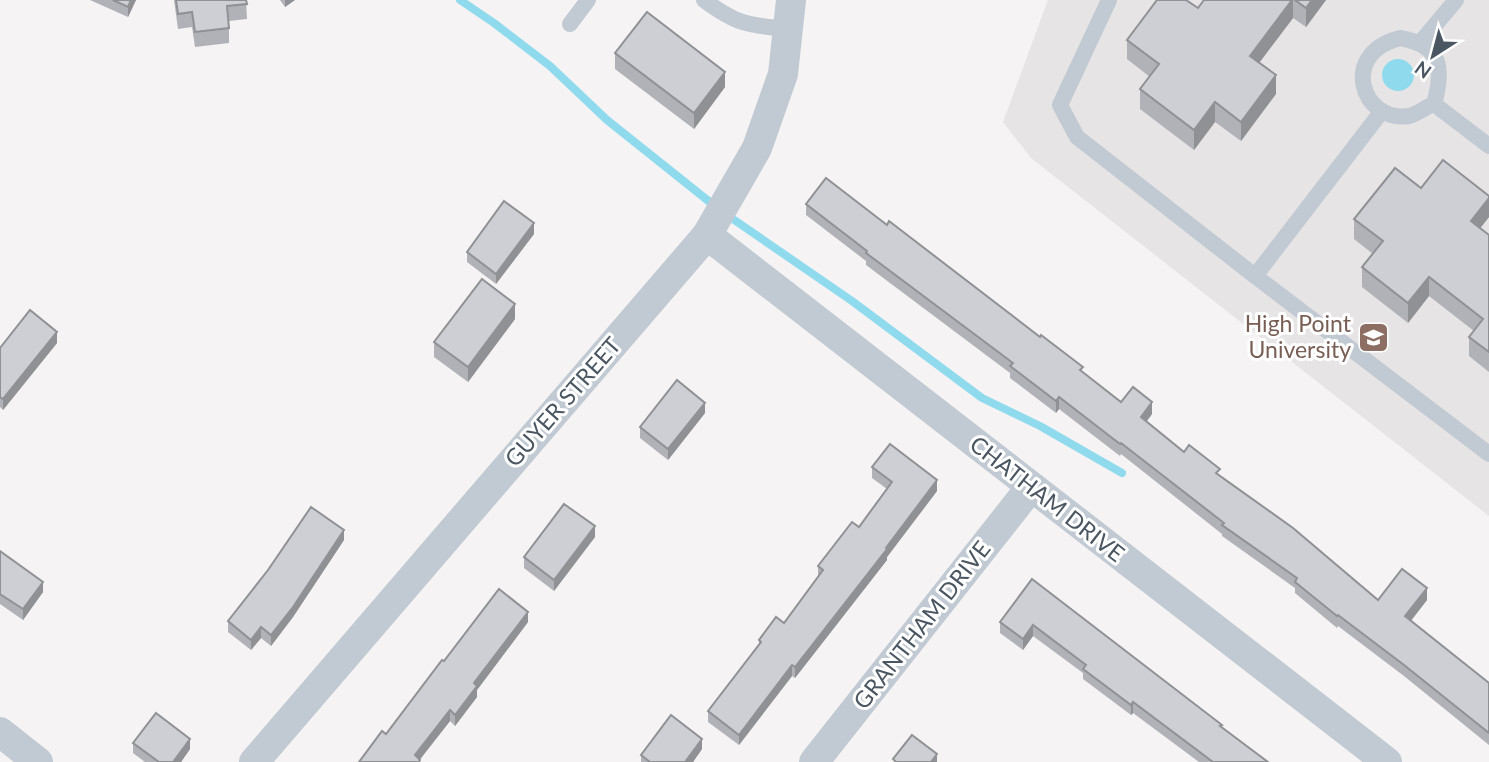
<svg xmlns="http://www.w3.org/2000/svg" width="1489" height="762" viewBox="0 0 1489 762" font-family="Lato,sans-serif">
<rect width="100%" height="100%" fill="#f5f3f3"/>
<!-- education -->
<polygon fill="#e6e4e5" points="1048,0 1489,0 1489,516 1031,158 1003,122"/>
<!-- water -->
<circle fill="#90daee" cx="1398" cy="75" r="16"/>
<g fill="none" stroke-linecap="round" stroke-linejoin="round">
<!-- stream -->
<g stroke="#90daee" stroke-width="8">
<polyline points="460,0 494,23 550,66 607,120 716,207"/>
<polyline points="727,215 852,301 982,398 1040,426 1122,473"/>
</g>
<!-- lane -->
<g stroke="#c1cad2" stroke-width="16">
<path d="M704,0C738,25 747,25 788,29"/>
<polyline points="1109,0 1060,105 1077,137 1255,276"/>
<polyline points="570,24 588,0"/>
<path d="M1400,38C1442,45 1444,69 1434,104C1425,107 1418,114 1409,116C1361,123 1339,53 1400,38Z"/>
<polyline points="1420,43 1456,0"/>
<polyline points="1434,104 1489,146"/>
<polyline points="1382,111 1255,276 1489,454"/>
</g>
<!-- street -->
<g stroke="#c1cad2" stroke-width="30">
<polyline points="707,235 1387,762"/>
<polyline points="0,732 38,762"/>
<polyline points="254,762 707,235 757,148 783,74 791,0"/>
<polyline points="814,762 1031,487"/>
</g>
</g>
<!-- wall -->
<g fill="#b0b2b7">
<polygon points="90,0 136,0 128,17"/>
<polygon points="174,0 246,0 247,19 229,21 229,43 195,47 192,27 178,29"/>
<polygon points="280,0 295,0 285,7"/>
<polygon points="1204,0 1326,0 1306,27 1293,18 1259,63 1276,94 1241,141 1215,122 1194,150 1140,109 1140,89 1150,77 1127,59 1127,40 1198,8"/>
<polygon points="615,53 725,87 694,129 615,69"/>
<polygon points="1421,188 1489,196 1489,217 1480,228 1489,235 1489,372 1469,356 1469,337 1474,331 1429,296 1408,323 1362,287 1362,267 1373,254 1354,239 1354,219"/>
<polygon points="806,204 887,225 1121,402 1152,414 1146,422 1184,452 1220,476 1378,600 1427,600 1411,621 1489,683 1489,745 1404,676 1338,626 1337,628 1295,593 1295,588 1222,536 1222,534 1121,454 1120,456 1059,409 1056,413 1010,378 1010,373 866,265 866,261 806,215"/>
<polygon points="534,234 496,284 467,262 467,252"/>
<polygon points="515,319 468,382 434,357 434,342"/>
<polygon points="57,343 3,410 0,407 0,348"/>
<polygon points="705,413 668,460 640,438 640,427"/>
<polygon points="872,467 937,491 887,557 887,560 795,678 792,676 739,745 708,722 708,711 759,645 759,640 784,623 818,577 818,566 859,527 887,489 872,478"/>
<polygon points="595,537 554,591 524,568 524,557"/>
<polygon points="344,540 293,617 271,646 261,638 251,650 228,632 228,621"/>
<polygon points="0,551 43,592 23,620 0,604"/>
<polygon points="1032,579 1222,727 1268,762 1199,762 1133,713 1131,715 1083,679 1083,673 1033,636 1023,650 1000,633 1000,622"/>
<polygon points="528,622 477,690 477,697 455,726 450,721 420,759 420,762 386,734 444,661"/>
<polygon points="133,743 190,749 181,762 145,762 133,753"/>
<polygon points="702,749 693,762 641,762 641,755"/>
</g>
<!-- shaded-wall -->
<g fill="#909195">
<polygon points="131,0 136,0 128,17 128,7"/>
<polygon points="285,0 295,0 285,7"/>
<polygon points="1292,0 1293,0 1293,18 1250,75 1250,56"/>
<polygon points="1312,0 1326,0 1306,27 1306,8"/>
<polygon points="725,72 725,87 694,129 694,113"/>
<polygon points="1276,75 1276,94 1241,141 1241,122"/>
<polygon points="1215,102 1215,122 1194,150 1194,130"/>
<polygon points="1489,198 1489,217 1471,240 1471,221"/>
<polygon points="534,223 534,234 496,284 496,274"/>
<polygon points="1429,277 1429,296 1408,323 1408,303"/>
<polygon points="515,304 515,319 468,382 468,367"/>
<polygon points="57,332 57,343 3,410 3,399"/>
<polygon points="1059,397 1059,409 1056,413 1056,401"/>
<polygon points="1152,402 1152,414 1141,429 1141,417"/>
<polygon points="705,403 705,413 668,460 668,449"/>
<polygon points="937,480 937,491 887,557 887,560 795,678 795,667"/>
<polygon points="595,526 595,537 554,591 554,580"/>
<polygon points="344,530 344,540 293,617 271,646 271,635"/>
<polygon points="43,582 43,592 23,620 23,609"/>
<polygon points="1427,588 1427,600 1405,628 1405,616"/>
<polygon points="528,612 528,622 477,690 477,697 455,726 455,715 474,683"/>
<polygon points="1033,625 1033,636 1023,650 1023,639"/>
<polygon points="261,627 261,638 251,650 251,640"/>
<polygon points="792,665 792,676 739,745 739,735"/>
<polygon points="1133,702 1133,713 1131,715 1131,705"/>
<polygon points="450,710 450,721 418,762 415,755"/>
<polygon points="190,739 190,749 181,762 173,762"/>
<polygon points="702,739 702,749 693,762 685,762"/>
<polygon points="937,754 937,762 931,762"/>
</g>
<!-- building -->
<g fill="#cdcfd5" stroke="#909195" stroke-width="2">
<polygon points="113,0 131,0 128,7"/>
<polygon points="176,0 246,0 247,4 227,6 229,28 195,32 192,12 178,14"/>
<polygon points="1157,0 1186,0 1198,8 1204,0 1292,0 1250,56 1276,75 1241,122 1215,102 1194,130 1140,89 1159,64 1127,40"/>
<polygon points="1295,0 1312,0 1306,8"/>
<polygon points="647,12 725,72 694,113 615,53"/>
<polygon points="1443,160 1489,196 1489,198 1471,221 1489,235 1489,352 1469,337 1483,319 1429,277 1408,303 1362,267 1383,241 1354,219 1395,168 1421,188"/>
<polygon points="826,178 887,225 889,221 1040,337 1041,335 1083,367 1080,370 1121,402 1133,387 1152,402 1141,417 1184,452 1189,445 1220,469 1216,473 1293,528 1378,600 1402,569 1427,588 1405,616 1489,683 1489,733 1404,665 1338,615 1337,616 1295,582 1297,578 1222,525 1224,523 1121,443 1120,444 1059,397 1056,401 1010,366 1013,363 866,253 867,251 806,204"/>
<polygon points="504,201 534,223 496,274 467,252"/>
<polygon points="482,279 515,304 468,367 434,342"/>
<polygon points="30,310 57,332 3,399 0,397 0,348"/>
<polygon points="677,380 705,403 668,449 640,427"/>
<polygon points="890,444 937,480 886,548 887,549 795,667 792,665 739,735 708,711 761,642 759,640 776,617 784,623 823,570 818,566 852,522 859,527 892,482 872,467"/>
<polygon points="564,504 595,526 554,580 524,557"/>
<polygon points="311,507 344,530 293,607 271,635 261,627 251,640 228,621 268,570"/>
<polygon points="0,551 43,582 23,609 0,594"/>
<polygon points="1032,579 1222,725 1220,726 1268,762 1213,762 1133,702 1131,705 1083,669 1086,665 1033,625 1023,639 1000,622"/>
<polygon points="499,589 528,612 474,683 477,686 455,715 450,710 415,755 420,760 419,762 359,762 382,731 386,734 442,660 444,661"/>
<polygon points="156,713 190,739 173,762 159,762 133,743"/>
<polygon points="671,715 702,739 685,762 650,762 641,755"/>
<polygon points="912,735 937,754 931,762 896,762 893,759"/>
</g>
<!-- icons -->
<defs>
<symbol id="university-square" viewBox="-11 -11 22 22"><rect x="-9" y="-9" width="18" height="18" rx="4" fill="#8d6e63" stroke="#fff"/><path d="M0-5L7-2L0 1L-7-2ZM-4 1L0 2.5L4 1V4Q0 6-4 4Z" fill="#fff"/></symbol>
</defs>
<g fill-rule="evenodd">
<use href="#university-square" x="1356" y="320" width="35" height="35"/>
</g>
<g text-anchor="middle" stroke-width="6" stroke-linejoin="round" paint-order="stroke">
<!-- education labels -->
<g font-size="23" fill="#785e54" stroke="#fff" text-anchor="end">
<text x="1351" y="332">High Point<tspan x="1351" dy="26">University</tspan></text>
</g>
<!-- street labels -->
<g font-size="23" fill="#4a5661" stroke="#fff">
<text transform="translate(563 402) rotate(-49)" y="8">GUYER STREET</text>
<text transform="translate(1047 499) rotate(38)" y="8">CHATHAM DRIVE</text>
<text transform="translate(922 625) rotate(-52)" y="8">GRANTHAM DRIVE</text>
</g>
</g>
<!-- north arrow -->
<g transform="translate(1433 56) rotate(216)" stroke="#ffffff" stroke-width="5" paint-order="stroke">
<path d="M0-5L12 26L0 18L-12 26Z" fill="#4a5661"/>
<text y="-10" font-size="19" font-weight="bold" text-anchor="middle" fill="#4a5661">N</text>
</g>
</svg>
